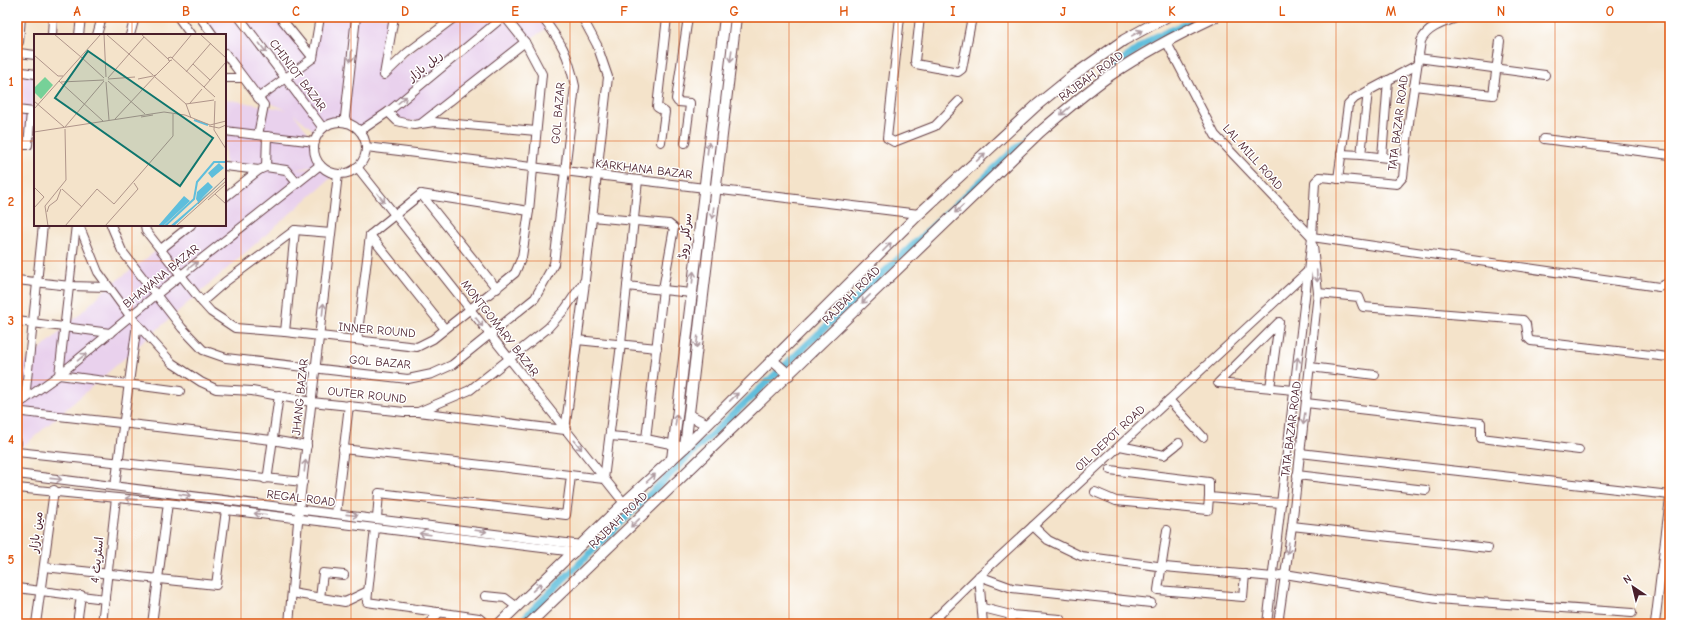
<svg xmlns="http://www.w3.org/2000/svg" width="1687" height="641" viewBox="0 0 1687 641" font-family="'Comic Neue','Playpen Sans Arabic',sans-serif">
<rect width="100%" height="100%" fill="#fff"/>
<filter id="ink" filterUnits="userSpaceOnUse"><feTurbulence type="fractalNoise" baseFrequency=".025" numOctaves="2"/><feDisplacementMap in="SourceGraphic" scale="8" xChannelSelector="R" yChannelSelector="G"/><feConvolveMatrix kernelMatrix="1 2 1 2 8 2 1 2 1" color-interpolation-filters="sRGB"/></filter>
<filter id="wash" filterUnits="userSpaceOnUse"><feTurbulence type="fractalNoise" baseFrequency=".012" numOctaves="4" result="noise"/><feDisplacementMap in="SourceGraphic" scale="16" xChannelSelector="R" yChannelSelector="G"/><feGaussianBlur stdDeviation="0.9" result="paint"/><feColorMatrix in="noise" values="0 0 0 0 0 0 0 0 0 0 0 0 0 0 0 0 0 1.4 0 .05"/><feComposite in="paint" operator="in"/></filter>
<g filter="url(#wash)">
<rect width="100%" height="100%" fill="#f4e3ca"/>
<!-- built -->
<g fill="#e9d1ed">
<polygon points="200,17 281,17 312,55 319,17 392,17 383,73 456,17 565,17 525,42 422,122 398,120 388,111 360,130 353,124 331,124 318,134 294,114 315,142 314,150 318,165 294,170 321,168 331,172 332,177 17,452 17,369 66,327 108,287 191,225 225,225 225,197 259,170 225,164 225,99 287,110 258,98 225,53 225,35 213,35"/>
<polygon points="17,70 35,72 35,146 17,144"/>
</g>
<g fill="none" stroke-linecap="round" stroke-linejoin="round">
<!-- canal -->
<g stroke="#5ebedc" stroke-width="7">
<polyline points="1112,68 1153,38 1202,17"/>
<polyline points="518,624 696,449 1030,135"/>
</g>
</g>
</g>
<g filter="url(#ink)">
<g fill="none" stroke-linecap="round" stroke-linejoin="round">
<defs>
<g id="minor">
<polyline points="178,17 191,35"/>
<polyline points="200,17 213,35"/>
<polyline points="239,17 323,128"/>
<polyline points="280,17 313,58"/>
<polyline points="394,17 384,75 407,53 455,17"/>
<polyline points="900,17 887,138 894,142 935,126 959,101"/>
<polyline points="920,17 915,61 916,64 958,72 962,69 972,17"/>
<polyline points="52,35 53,17"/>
<polyline points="79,35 81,17"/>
<polyline points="97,35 102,17"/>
<polyline points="130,35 135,17"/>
<polyline points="1166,41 1215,135 1312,237"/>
<polyline points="19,42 21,17"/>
<polyline points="19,53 35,55"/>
<polyline points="225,53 264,105 258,135"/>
<polyline points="1418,58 1545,75"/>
<polyline points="17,71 35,74"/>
<polyline points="225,78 243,78"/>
<polyline points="1414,86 1493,95 1500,41"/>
<polyline points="258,98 313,58 320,17"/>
<polyline points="17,110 34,112"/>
<polyline points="388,112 397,121 414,125 434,122 536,131"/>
<circle cx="340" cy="148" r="26"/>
<polyline points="347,123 345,117 356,17"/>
<polyline points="422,123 525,42"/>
<polyline points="225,131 315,142"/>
<polyline points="360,131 388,112 503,17"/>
<polyline points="1544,139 1670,155"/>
<polyline points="661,142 665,112 657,107 667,17"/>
<polyline points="685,143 690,105 690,103 678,102 676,99 688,17"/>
<polyline points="17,145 28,145 31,112"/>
<polyline points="366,147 919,214"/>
<polyline points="1341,154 1361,155 1368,91"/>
<polyline points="1361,155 1405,160"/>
<polyline points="1382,157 1388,80"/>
<polyline points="17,161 19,145"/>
<polyline points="225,166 259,170 266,167 286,170 297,183"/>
<polyline points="266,167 267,136"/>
<polyline points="357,167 624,503"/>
<polyline points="1338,179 1348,105 1355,98 1417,65"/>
<polyline points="421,194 497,289"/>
<polyline points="225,197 259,170"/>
<polyline points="592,217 669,224 674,228 663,289 646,439"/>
<polyline points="76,225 59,375 180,391"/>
<polyline points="79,225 98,272 130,316 172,363 201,382 216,389 252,391 312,402 404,412 418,412 470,390 548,328 565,309 585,280 608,77 597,45 582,17"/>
<path d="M111,225L122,251L182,328L203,350L226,358L408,379L432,374L452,365L535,298L554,264L575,86C568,54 562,43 542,17"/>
<polyline points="145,225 146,231 202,302 211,312 235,328 285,332 417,347 433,339 515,273 522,257 529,211 542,74 525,42 505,17"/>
<polyline points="370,235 445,329"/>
<polyline points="1312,237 1659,287 1670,282"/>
<polyline points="161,249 191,225"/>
<polyline points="17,280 70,286 108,287"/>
<polyline points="627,286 691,293"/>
<polyline points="1318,293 1359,297 1363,307 1523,320 1526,324 1528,338 1531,341 1668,357"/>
<polyline points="202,302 225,282 295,230 331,233"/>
<polyline points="17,321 110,333"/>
<polyline points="285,332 295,230"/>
<polyline points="357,340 370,235 421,194 529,211"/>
<polyline points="577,340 657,348"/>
<polyline points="1310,367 1375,375"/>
<polyline points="1270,388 1279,322 1218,383 1294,390"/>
<polyline points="25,399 43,225"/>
<polyline points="1169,400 1203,437"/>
<polyline points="1306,403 1481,423 1481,438 1579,450"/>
<polyline points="17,405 59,375 156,295 320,165"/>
<polyline points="23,412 272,440 307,446"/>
<polyline points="418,412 565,430 585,283"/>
<polyline points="610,436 646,439 685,447"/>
<polyline points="17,442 17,444"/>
<polyline points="1120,446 1164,455 1179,443"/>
<polyline points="343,449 604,479 621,344 638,180"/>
<polyline points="17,450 17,452 303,482"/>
<polyline points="1300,453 1670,495"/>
<polyline points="1110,470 1209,482 1209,497 1281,503"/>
<polyline points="17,474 582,545"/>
<polyline points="1297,475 1426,490"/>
<polyline points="265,479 268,474 279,395"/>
<polyline points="115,486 137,324"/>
<polyline points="17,488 168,503 575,552"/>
<polyline points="1095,492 1116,501 1208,510 1209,497"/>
<polyline points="336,514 349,405"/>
<polyline points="377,518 379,493 566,515 571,476"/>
<polyline points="1033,526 1048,540 1081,556 1165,567 1273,577 1285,574 1437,599 1632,613"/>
<polyline points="1292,526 1488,548"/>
<polyline points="375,528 367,602 479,618 486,624"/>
<polyline points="1167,530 1158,590 1243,597 1245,574"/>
<polyline points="44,567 216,585 226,510"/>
<polyline points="17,588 105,599"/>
<polyline points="292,593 345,602 368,591"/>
<polyline points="485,596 505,598 517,607"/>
<polyline points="320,598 323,573 344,575"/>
<polyline points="983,608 1011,615 1060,619 1064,624"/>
<polyline points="36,624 54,490"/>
<polyline points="77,624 81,595"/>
<polyline points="102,624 116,498"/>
<polyline points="152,624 168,503"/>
<polyline points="289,624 299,510 338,174"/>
<polyline points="428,624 440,612"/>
<polyline points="930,624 979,576 1307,272"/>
<polyline points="983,624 979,576 1012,588 1151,603"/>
<polyline points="1010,624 1011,615"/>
<path d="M1267,624L1312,237L1315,182L1320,177L1397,184L1403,177L1410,114L1421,41C1427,27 1445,22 1459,17"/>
<polyline points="1278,624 1292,526 1318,293 1313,246"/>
<polyline points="1655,624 1670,498"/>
</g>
<g id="major">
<polyline points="773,361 789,375"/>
<polyline points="689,415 706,424"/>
<polyline points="685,447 736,17"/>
<polyline points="672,459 725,17"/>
<polyline points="499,624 624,503 685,447 919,214 1037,105 1074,75 1124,40 1166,17"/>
<path d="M529,624L1040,132C1063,112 1085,93 1109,76C1143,53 1179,34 1215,17"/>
</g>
</defs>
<!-- minor casing -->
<use href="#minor" stroke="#643c43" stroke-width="10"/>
<!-- major casing -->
<use href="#major" stroke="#643c43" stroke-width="12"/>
<!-- minor -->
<use href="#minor" stroke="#fff" stroke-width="8"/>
<!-- major -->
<use href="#major" stroke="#fff" stroke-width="10"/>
</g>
<!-- one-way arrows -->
<defs><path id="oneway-shaft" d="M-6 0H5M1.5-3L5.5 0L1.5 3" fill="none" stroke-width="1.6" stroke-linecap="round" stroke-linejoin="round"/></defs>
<g stroke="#ae9aa0">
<use href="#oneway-shaft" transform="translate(1137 33) rotate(-29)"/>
<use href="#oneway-shaft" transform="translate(263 48) rotate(53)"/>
<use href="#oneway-shaft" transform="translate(351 56) rotate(96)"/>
<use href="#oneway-shaft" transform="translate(731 56) rotate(97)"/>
<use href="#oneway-shaft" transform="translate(402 100) rotate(-39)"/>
<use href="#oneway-shaft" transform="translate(1065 111) rotate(139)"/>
<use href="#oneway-shaft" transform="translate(708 148) rotate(-83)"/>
<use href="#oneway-shaft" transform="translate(981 157) rotate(-43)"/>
<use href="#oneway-shaft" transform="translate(381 198) rotate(51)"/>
<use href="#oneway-shaft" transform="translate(959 209) rotate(137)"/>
<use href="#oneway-shaft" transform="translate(713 213) rotate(97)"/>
<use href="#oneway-shaft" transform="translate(887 247) rotate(-45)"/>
<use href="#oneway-shaft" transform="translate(193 265) rotate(-38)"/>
<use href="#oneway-shaft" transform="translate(1317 276) rotate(87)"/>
<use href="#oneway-shaft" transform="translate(693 277) rotate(-84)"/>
<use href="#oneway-shaft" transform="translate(866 299) rotate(135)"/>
<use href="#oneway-shaft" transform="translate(323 309) rotate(-84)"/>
<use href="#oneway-shaft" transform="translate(479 322) rotate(52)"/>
<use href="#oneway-shaft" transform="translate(697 342) rotate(97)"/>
<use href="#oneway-shaft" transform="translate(82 357) rotate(-40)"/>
<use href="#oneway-shaft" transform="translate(1297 363) rotate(-84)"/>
<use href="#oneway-shaft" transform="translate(734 397) rotate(-44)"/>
<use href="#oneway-shaft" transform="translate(1304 419) rotate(98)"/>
<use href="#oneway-shaft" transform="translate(676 420) rotate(-83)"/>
<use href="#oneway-shaft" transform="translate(578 445) rotate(52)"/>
<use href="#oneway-shaft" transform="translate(305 466) rotate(-83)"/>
<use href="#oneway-shaft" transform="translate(651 478) rotate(-42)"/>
<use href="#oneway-shaft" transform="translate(56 479) rotate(6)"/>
<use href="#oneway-shaft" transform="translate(185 495) rotate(8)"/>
<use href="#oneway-shaft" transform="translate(131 499) rotate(-174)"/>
<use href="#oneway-shaft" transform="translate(260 514) rotate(-174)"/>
<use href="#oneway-shaft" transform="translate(352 515) rotate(6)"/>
<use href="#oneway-shaft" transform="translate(635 523) rotate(136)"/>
<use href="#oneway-shaft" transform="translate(481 531) rotate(7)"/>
<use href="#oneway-shaft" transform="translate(425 534) rotate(-173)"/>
<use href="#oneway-shaft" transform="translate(1288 548) rotate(98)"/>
<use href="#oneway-shaft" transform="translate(537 587) rotate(-43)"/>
</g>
</g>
<!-- grid -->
<path fill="none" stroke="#e0560e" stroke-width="1" stroke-opacity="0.55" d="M132,17V35M241,17V624M351,17V624M460,17V624M570,17V624M679,17V624M789,17V624M898,17V624M1008,17V624M1117,17V624M1227,17V624M1336,17V624M1446,17V624M1555,17V624M17,141H35M225,141H1670M132,225V624M17,261H1670M17,380H1670M17,500H1670"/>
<g text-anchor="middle" stroke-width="3" stroke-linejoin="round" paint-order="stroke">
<!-- street labels -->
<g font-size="12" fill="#4a1f2b" stroke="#fff">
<text transform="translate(425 66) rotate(-39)" y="4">ریل بازار</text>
<text transform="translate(298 75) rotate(53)" y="4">CHINIOT BAZAR</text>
<text transform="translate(1091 76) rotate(-36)" y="4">RAJBAH ROAD</text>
<text transform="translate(558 113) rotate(-85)" y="4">GOL BAZAR</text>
<text transform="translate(1398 123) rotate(-83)" y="4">TATA BAZAR ROAD</text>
<text transform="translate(1253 157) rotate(48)" y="4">LAL MILL ROAD</text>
<text transform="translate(644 169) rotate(7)" y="4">KARKHANA BAZAR</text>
<text transform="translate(685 236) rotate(-84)" y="4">سرکلر روڈ</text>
<text transform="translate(161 276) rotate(-39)" y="4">BHAWANA BAZAR</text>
<text transform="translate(851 295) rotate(-45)" y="4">RAJBAH ROAD</text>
<text transform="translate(500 328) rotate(52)" y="4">MONTGOMARY BAZAR</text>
<text transform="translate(377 330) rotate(5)" y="4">INNER ROUND</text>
<text transform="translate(380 362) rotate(5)" y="4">GOL BAZAR</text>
<text transform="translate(367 395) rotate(6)" y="4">OUTER ROUND</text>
<text transform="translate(300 397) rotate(-84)" y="4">JHANG BAZAR</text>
<text transform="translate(1291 429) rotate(-83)" y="4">TATA BAZAR ROAD</text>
<text transform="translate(1110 438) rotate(-43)" y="4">OIL DEPOT ROAD</text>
<text transform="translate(301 498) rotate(7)" y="4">REGAL ROAD</text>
<text transform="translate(618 520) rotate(-44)" y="4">RAJBAH ROAD</text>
<text transform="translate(36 532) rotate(-83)" y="4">مین بازار</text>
<text transform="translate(97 560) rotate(-84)" y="4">اسٹریٹ 4</text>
</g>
</g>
<!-- overview -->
<g transform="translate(34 34)">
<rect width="192" height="192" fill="#f4e3ca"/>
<path d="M11,43L19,51L7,65L0,58V54Z" fill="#76d198"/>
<path d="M185,129L190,134L178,144L174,139ZM192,144L140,192H136L164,168L162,165L163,158L174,148L179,153L166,166ZM150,162L156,167L129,192H124Z" fill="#5ebedc"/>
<path fill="none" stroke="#5ebedc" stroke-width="2" d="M160,86L174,91M131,192L160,165L163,148L180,128H192"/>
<path fill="none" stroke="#b0958a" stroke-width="1" d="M20,0L47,23M70,0L72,43M72,0L119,41M107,0L134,25M166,0L192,24M0,21L24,42H29M47,23L70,44M138,24L158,0M138,26L135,27L134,24L137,23L181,63M159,30L176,46M152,38L177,9M122,41L136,27M121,43L152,70L180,66M74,44L110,3M74,45L101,43M104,45L119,42M25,47L69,87M74,47L111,80M27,48L70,46M72,48L75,86M170,53L192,28M0,67L30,93M181,67L180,96L192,115M156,69L168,55M152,70L157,84M0,75L67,0M139,80V102M107,83L119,81M81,85L122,41L119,42M175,92L185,94L192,91M31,93L70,47M0,98L130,78L151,81L176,91L192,87M0,153L10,163L0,174M28,155L48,173M181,160L192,170M174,166L192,150M164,170L192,143M13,178L15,172L23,166L27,155M14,192L11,172L32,146L31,95M31,192L63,155L80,170L139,102M71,192L104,155L100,149M142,192L192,147"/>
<path fill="#0f766e" fill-opacity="0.15" stroke="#0f766e" stroke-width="2" d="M54,17L179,104L146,152L21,64Z"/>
<rect width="192" height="192" fill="none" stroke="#4a1f2b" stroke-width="2"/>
</g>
<!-- margin -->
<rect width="1687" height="641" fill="none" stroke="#fff" stroke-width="44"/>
<!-- north arrow -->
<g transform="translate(1633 587) rotate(325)" stroke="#ffffff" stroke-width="3" paint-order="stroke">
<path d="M0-3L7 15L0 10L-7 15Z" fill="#4a1f2b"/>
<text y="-6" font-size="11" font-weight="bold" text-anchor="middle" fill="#4a1f2b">N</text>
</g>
<rect x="22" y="22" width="1643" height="597" fill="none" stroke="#e0560e" stroke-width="1.5"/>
<g font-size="13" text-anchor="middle" font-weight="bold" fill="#e0560e">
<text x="77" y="16">A</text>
<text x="186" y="16">B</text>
<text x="296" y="16">C</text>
<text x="405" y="16">D</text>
<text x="515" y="16">E</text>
<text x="624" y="16">F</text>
<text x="734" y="16">G</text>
<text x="844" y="16">H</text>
<text x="953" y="16">I</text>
<text x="1063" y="16">J</text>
<text x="1172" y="16">K</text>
<text x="1282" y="16">L</text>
<text x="1391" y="16">M</text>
<text x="1501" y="16">N</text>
<text x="1610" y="16">O</text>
<text x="11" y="86">1</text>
<text x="11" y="206">2</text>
<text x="11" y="325">3</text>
<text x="11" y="444">4</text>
<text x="11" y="564">5</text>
</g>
</svg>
